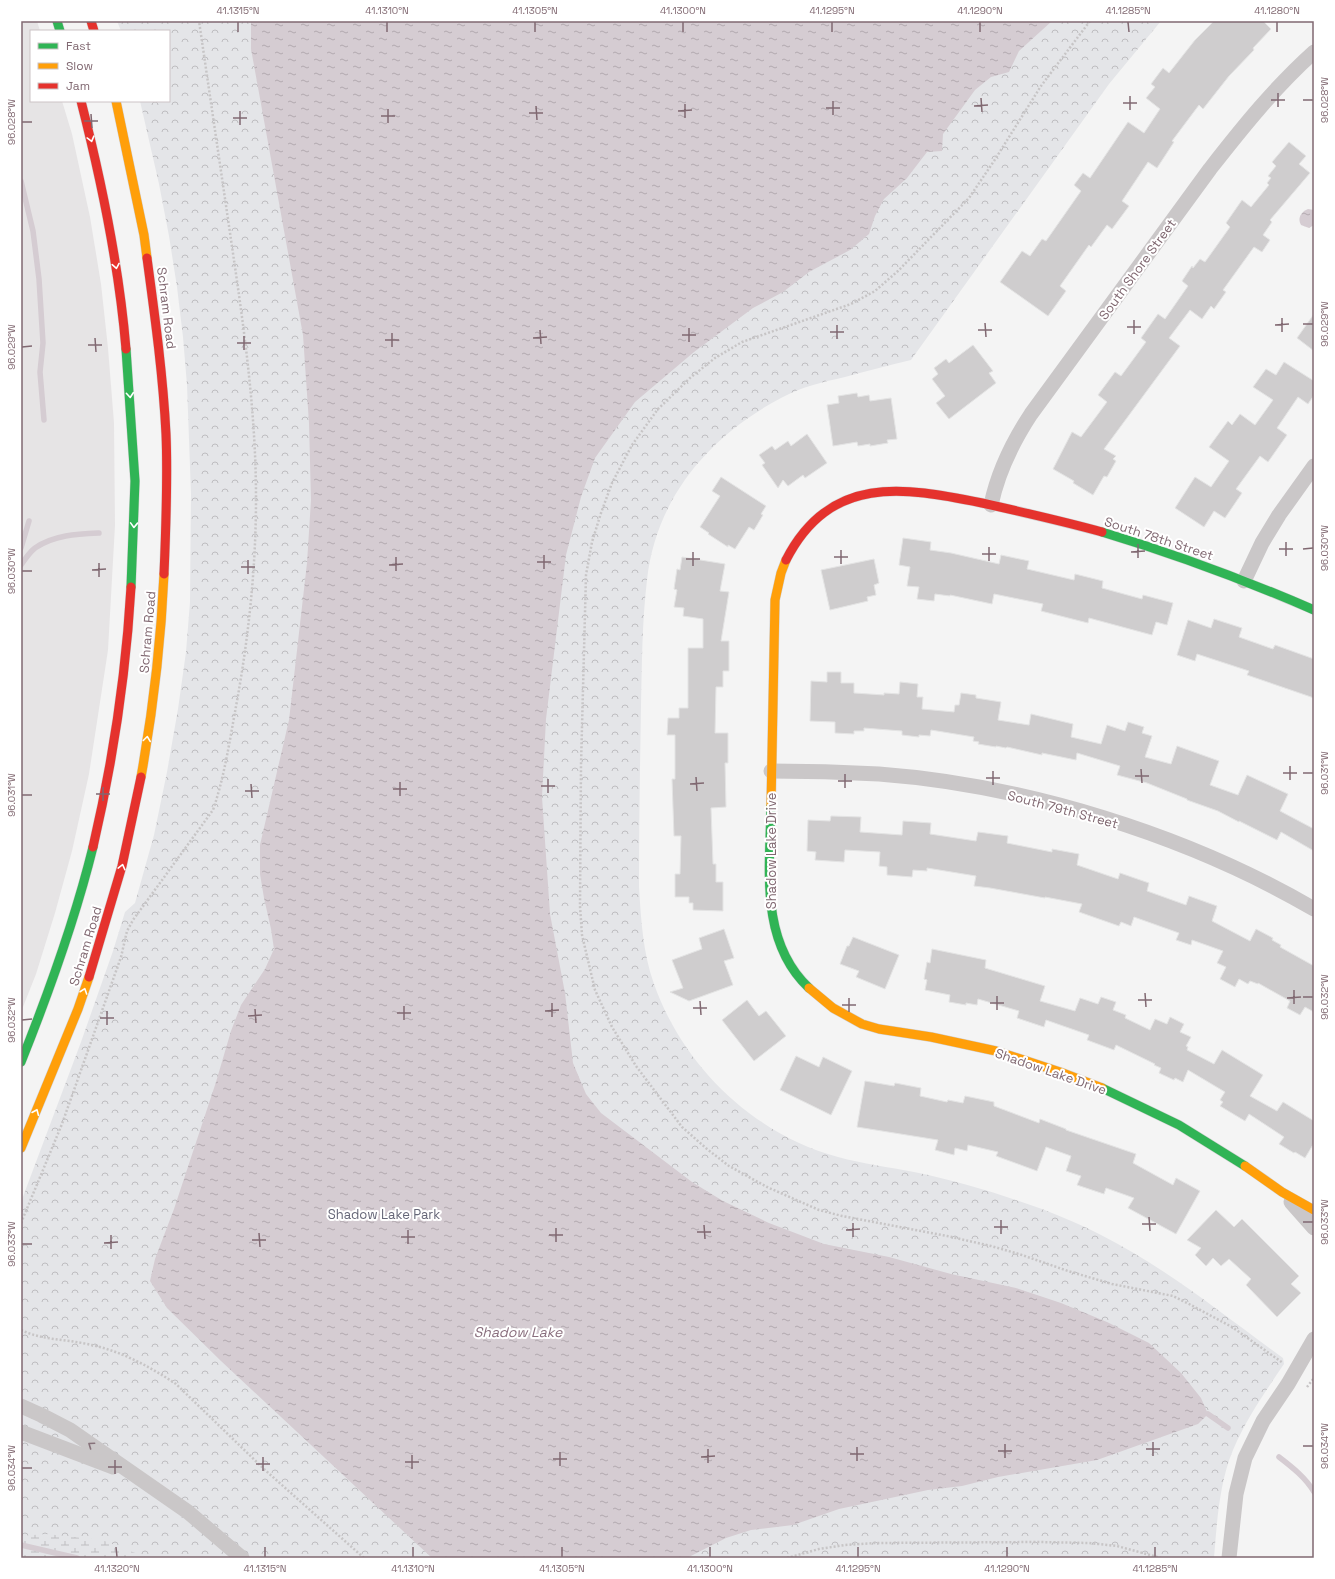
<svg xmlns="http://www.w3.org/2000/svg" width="1335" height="1579" viewBox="0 0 1335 1579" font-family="'Space Grotesk',sans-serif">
<defs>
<pattern id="forest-crowns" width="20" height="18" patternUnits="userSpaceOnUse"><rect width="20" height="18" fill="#e4e5e8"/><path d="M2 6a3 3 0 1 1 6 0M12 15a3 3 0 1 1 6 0" fill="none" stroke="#bebdc0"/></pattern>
<pattern id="wetland-marsh" width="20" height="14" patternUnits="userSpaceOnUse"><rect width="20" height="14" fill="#e4e5e8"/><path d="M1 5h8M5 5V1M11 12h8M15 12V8" fill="none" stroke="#bebdc0"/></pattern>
<pattern id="water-ripples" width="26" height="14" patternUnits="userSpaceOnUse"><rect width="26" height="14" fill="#d5ccd2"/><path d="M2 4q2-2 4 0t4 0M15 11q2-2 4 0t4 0" fill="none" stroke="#b2a9af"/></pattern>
</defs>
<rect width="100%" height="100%" fill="#f4f4f4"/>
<!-- built -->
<polygon fill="#e6e4e5" points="21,21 37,21 40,31 31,31 31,101 62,101 72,134 90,217 101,284 108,348 114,423 115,525 108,650 89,774 72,851 55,913 36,974 21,1012"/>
<!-- forest -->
<path fill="url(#forest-crowns)" d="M117,21H1161L1109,84L911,360C889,365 867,371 845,377C823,382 801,387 781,398C709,436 656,498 647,580C642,622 642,664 641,706C640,766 639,826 639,887C641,920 643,953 654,984C683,1066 753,1134 838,1157C863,1164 889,1167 914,1172C958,1181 1000,1194 1042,1209C1062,1217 1082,1225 1101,1235C1165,1267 1225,1316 1283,1358L1284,1364C1265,1392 1246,1419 1233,1450C1219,1484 1217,1522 1214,1558H21V1202L81,1042L113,951L125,912L135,903L154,835L167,772L178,709L186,652L190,602L191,494L187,385L183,337L177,287L169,236L159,184L140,101H169V31H121Z"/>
<!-- wetland -->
<polygon fill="url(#wetland-marsh)" points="46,1534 102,1540 148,1558 21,1558 21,1536"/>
<!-- water -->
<g fill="url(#water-ripples)">
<polygon points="251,21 1052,21 1019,51 1009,72 991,77 975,90 943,134 942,151 927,152 907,178 884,199 875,216 869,234 850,250 809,272 783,292 753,308 694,352 635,402 595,458 581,497 566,555 546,719 542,797 550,914 565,993 573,1063 586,1094 601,1113 692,1182 723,1201 769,1223 824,1244 889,1257 951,1274 1016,1288 1061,1303 1107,1322 1149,1343 1181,1373 1201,1398 1208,1414 1198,1424 1097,1460 998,1477 962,1486 928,1490 839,1509 793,1525 751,1530 726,1538 687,1558 432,1558 221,1361 167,1308 150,1281 155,1259 174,1209 216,1082 231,1031 241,1005 265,969 274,949 271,929 264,898 260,874 260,845 289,720 307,563 311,500 309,423 303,335 251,49"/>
<path d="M1308,209L1314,210V225L1309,228L1301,225C1297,218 1301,212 1308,209Z"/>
</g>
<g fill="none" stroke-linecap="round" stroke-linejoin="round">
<!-- stream -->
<g stroke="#d5ccd2" stroke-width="5.5">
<polyline points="21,181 33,231 39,279 43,343 40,372 44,420"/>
<polyline points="21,548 29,521"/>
<path d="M21,565C25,559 30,552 35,548C54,535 77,534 99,533"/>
<polyline points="1208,1414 1228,1428"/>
<path d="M1279,1457C1292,1467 1306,1478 1314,1492"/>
<polyline points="21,1545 77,1558"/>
</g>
</g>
<!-- building -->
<g fill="#cfcdce" stroke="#e4e4e4">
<polygon points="1214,21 1263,21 1271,29 1253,48 1254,50 1229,76 1203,109 1199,105 1172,141 1174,142 1157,168 1148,162 1122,201 1129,206 1112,229 1107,225 1091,247 1089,245 1060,286 1066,291 1048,316 1000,282 1022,251 1030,256 1042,239 1046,241 1081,191 1074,185 1083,173 1090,178 1128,122 1144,133 1160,109 1146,98 1155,87 1151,84 1163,68 1169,73 1195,40"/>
<polygon points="1289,142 1306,156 1299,164 1310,173 1270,220 1272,222 1263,235 1270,240 1262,252 1254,247 1223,290 1226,292 1214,309 1211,306 1202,319 1190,310 1169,338 1180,346 1104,449 1116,456 1113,459 1116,461 1107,477 1104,476 1093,495 1073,483 1074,481 1053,469 1072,432 1081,437 1107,402 1098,395 1115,372 1121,376 1146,342 1141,338 1158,314 1165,319 1188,286 1182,281 1192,266 1193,268 1200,259 1205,262 1230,227 1226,223 1242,200 1251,207 1269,185 1267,183 1271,178 1268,176 1276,166 1272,162"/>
<polygon points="1314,314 1314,351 1297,338"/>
<polygon points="973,345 993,371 989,373 996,383 949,419 936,403 945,396 932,379 938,374 934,368 946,359 949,363"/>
<polygon points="1284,362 1314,381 1314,395 1308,404 1298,397 1277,428 1287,435 1268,462 1260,456 1236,489 1242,493 1225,518 1214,511 1204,527 1175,508 1195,477 1211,487 1229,461 1209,447 1228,421 1232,425 1240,414 1255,425 1273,400 1253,387 1266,369 1276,375"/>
<polygon points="857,393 858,397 869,395 870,401 891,398 897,439 887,440 888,443 870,446 870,444 858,446 857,442 833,446 827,405 839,403 838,396"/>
<polygon points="807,434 827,463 805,478 803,475 788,486 783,480 778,488 762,465 765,463 759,455 772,446 775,450 788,441 791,446"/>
<polygon points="721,477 766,506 761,514 763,515 754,530 749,527 735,549 728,545 728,547 708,534 709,533 700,527 720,496 712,491"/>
<polygon points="903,538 931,542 930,550 951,553 999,564 1001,555 1029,561 1027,569 1074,580 1075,574 1103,581 1102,588 1142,599 1143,595 1173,603 1167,625 1156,622 1152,635 1089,618 1088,623 1041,611 1043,604 994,594 992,604 950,595 950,596 935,594 934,601 917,599 919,587 907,586 910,567 899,565"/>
<polygon points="682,557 725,564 720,591 729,592 721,641 729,641 729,671 723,671 723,687 716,687 715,733 728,733 728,763 725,763 726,807 711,808 713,864 716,864 716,882 723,882 723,911 693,910 693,903 689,903 689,897 675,897 675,874 680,874 681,836 674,836 672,779 675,779 675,735 667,735 668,718 679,718 679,708 688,708 688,648 703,648 703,619 683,616 684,608 674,607 677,590 674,589 677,569 680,570"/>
<polygon points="874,559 879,583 874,585 876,595 867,597 868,601 830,610 821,570"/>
<polygon points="1214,619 1242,628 1239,637 1273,649 1275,645 1314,659 1314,698 1247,675 1249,671 1197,654 1195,661 1177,655 1188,620 1211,628"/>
<polygon points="827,672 841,672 841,683 854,683 854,693 884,695 884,693 899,694 900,682 918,684 917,697 923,697 922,709 954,712 955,705 959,705 961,693 976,695 976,698 1001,702 998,720 1029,725 1031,714 1073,724 1071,737 1101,744 1107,725 1125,731 1128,722 1144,727 1142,733 1152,736 1145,757 1171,764 1177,746 1219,761 1210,785 1238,795 1247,775 1288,794 1280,811 1314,829 1314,851 1281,832 1277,840 1239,821 1239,822 1218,811 1187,800 1187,799 1147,783 1117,775 1120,766 1077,753 1076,760 1042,753 1042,755 1007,747 1006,748 996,746 996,747 978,744 979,742 973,741 974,737 931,730 930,736 919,735 919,737 902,735 902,731 864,728 864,731 854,731 854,734 835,733 835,722 810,721 811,681 827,682"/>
<polygon points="831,816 861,817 860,832 902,835 903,821 931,823 930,834 976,841 978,832 1008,836 1007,843 1052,852 1052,849 1079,854 1077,865 1118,879 1120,873 1149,883 1147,891 1186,905 1189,896 1217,906 1212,921 1250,941 1256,929 1273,938 1272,940 1281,945 1280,947 1314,966 1314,1012 1305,1007 1300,1015 1287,1008 1290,1001 1258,983 1258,984 1250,981 1248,984 1239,979 1235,987 1220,979 1226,967 1217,963 1223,951 1192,940 1191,945 1176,940 1179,933 1134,917 1131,926 1121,922 1119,926 1079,912 1082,904 1045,897 1045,898 990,888 974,886 976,876 927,868 927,871 913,870 912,877 887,875 887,867 879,866 880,852 845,850 844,862 815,860 816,852 807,851 808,820 830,821"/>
<polygon points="724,929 734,958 724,961 733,985 689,1001 670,992 683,988 672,960 702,949 699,938"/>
<polygon points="853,937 899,955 885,989 856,977 859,971 840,964 847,946 849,946"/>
<polygon points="932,949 986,960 985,968 1045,986 1040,1001 1075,1011 1080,998 1098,1004 1101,997 1116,1002 1113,1010 1126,1015 1125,1018 1150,1030 1155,1019 1167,1024 1170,1017 1184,1024 1180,1032 1191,1037 1186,1046 1188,1047 1187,1050 1214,1064 1222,1050 1263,1075 1250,1096 1277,1111 1283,1102 1314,1121 1314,1143 1305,1158 1295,1152 1294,1153 1279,1144 1284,1137 1249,1114 1245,1121 1220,1106 1223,1102 1220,1100 1225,1092 1188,1070 1183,1082 1175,1078 1174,1080 1159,1073 1161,1068 1154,1065 1155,1064 1116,1045 1114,1050 1087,1040 1089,1035 1046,1020 1044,1027 1017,1018 1019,1011 978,999 977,1005 966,1003 966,1005 949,1002 950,995 925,990 927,980 924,979 927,962 930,963"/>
<polygon points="747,1000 759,1016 766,1011 786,1036 754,1061 722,1020"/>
<polygon points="796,1056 819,1067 823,1057 852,1071 831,1115 780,1090"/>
<polygon points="865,1081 894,1086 895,1083 921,1088 920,1096 947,1102 948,1100 963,1103 965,1096 994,1102 994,1106 1039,1123 1040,1119 1066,1129 1066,1130 1136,1154 1133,1163 1173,1185 1176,1178 1200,1191 1176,1234 1128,1208 1134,1198 1106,1188 1104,1194 1077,1185 1081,1176 1066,1171 1071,1156 1046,1147 1037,1171 996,1156 998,1152 968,1145 967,1151 955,1148 954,1155 935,1150 938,1140 857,1127"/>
<polygon points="1216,1210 1234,1227 1242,1219 1299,1276 1291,1284 1301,1293 1277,1317 1246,1285 1251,1279 1229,1259 1221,1266 1213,1258 1206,1266 1195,1255 1201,1248 1187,1240"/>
</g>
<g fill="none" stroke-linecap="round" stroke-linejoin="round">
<defs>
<g id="fast">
<polyline points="57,21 60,31"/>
<polyline points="126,349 135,481 131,587"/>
<path d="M1102,532C1175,554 1245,580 1314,610"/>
<path d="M771,806C770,868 759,941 809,988"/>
<path d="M21,1062C49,992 75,920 93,847"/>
<polyline points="1102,1088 1179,1125 1245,1166"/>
</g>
<g id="slow">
<polyline points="116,101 144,235 147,258"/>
<path d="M141,777C153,710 161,642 164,574"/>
<polyline points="771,806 775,600 781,573 786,560"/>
<polyline points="809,988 833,1008 862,1024 879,1029 931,1037 996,1051 1060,1072 1102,1088"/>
<polyline points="21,1148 78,1009 89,977"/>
<polyline points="1245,1166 1282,1192 1314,1210"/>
</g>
<g id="jam">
<polyline points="91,21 94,31"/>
<path d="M81,101C102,183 119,265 126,349"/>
<path d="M147,258C155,317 163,375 166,434C168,480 166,527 164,574"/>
<path d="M786,560C830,474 903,487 982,503C1022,512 1062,521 1102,532"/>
<path d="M93,847C113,761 126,674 131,587"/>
<polyline points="89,977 122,866 141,777"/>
</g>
</defs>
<!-- fast casing -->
<use href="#fast" stroke="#d1d0d1" stroke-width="10"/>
<!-- slow casing -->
<use href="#slow" stroke="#d1d0d1" stroke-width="10"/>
<!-- jam casing -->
<use href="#jam" stroke="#d1d0d1" stroke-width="10"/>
<!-- path -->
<g stroke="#c7c5c6" stroke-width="2.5" stroke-dasharray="2 2" stroke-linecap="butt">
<polyline points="1090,21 1041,86 994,161 969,198 898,271 875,291 851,304 742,342 715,358 690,378 658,409 632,445 612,483 601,513 592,542 586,575 581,765 580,906 582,935 595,990 612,1027 636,1066 682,1127 707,1149 729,1166 767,1187 819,1210 842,1216 947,1236 991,1246 1019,1254 1068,1271 1112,1284 1173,1296 1189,1304 1232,1327 1283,1363"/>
<path d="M21,1223L62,1124L121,957L127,931L133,920L213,810C225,775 230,738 237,701C249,634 256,566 256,498C256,420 246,343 235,267C223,185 211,103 199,21"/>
<path d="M21,1330C42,1340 64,1339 87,1344C119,1350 149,1366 176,1384L265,1470L364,1558"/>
<polyline points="1307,1387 1314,1378"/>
<polyline points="787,1558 819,1549 845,1545 875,1543 1039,1542 1089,1543 1117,1546 1161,1558"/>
</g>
<!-- street -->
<g stroke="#cac7c8" stroke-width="15">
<path d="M991,505C998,471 1012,443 1031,414L1210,169C1242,128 1275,87 1314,52"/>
<polyline points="1244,581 1262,543 1279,515 1314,466"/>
<path d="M771,771C807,771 843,772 879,774C1026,785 1187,835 1314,909"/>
<polyline points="1291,1202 1314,1228"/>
<polyline points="21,1406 41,1415 70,1430 188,1512 242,1558"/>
<polyline points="21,1432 113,1467"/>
<polyline points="1229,1558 1236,1494 1245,1458 1263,1421 1288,1384 1314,1339"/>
</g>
<!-- fast -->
<use href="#fast" stroke="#30b455" stroke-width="9"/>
<!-- slow -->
<use href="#slow" stroke="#ff9f0a" stroke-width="9"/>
<!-- jam -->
<use href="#jam" stroke="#e5322d" stroke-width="9"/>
</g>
<!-- one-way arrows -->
<defs><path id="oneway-chevron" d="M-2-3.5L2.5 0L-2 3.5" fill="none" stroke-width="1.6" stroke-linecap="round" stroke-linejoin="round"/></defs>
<g stroke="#fff">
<use href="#oneway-chevron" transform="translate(91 139) rotate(75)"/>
<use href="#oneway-chevron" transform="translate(116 266) rotate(80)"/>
<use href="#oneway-chevron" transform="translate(130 395) rotate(85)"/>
<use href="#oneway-chevron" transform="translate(134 525) rotate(92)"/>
<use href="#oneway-chevron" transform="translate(147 739) rotate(-82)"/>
<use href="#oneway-chevron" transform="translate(122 867) rotate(-76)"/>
<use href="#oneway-chevron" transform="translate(84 991) rotate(-71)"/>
<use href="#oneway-chevron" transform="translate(36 1112) rotate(-67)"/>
</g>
<use stroke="#87727a" href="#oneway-chevron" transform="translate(91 1445) rotate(-145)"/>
<!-- ticks -->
<path fill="none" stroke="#806871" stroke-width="1.5" d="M238,22V32M387,22V32M535,22V32M683,22V32M832,22V32M980,22V32M1128,22L1129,32M1277,22V32M1278,93V107M1130,96V110M981,98L982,112M1271,100H1285M1303,100H1313M833,101V115M1123,103H1137M685,104V118M536,106L537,120M974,106L988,105M826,108H840M388,109V123M240,111V125M678,111L692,110M529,113H543M91,114L92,128M381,116H395M233,118H247M84,121H98M22,122H32M1282,318V332M1134,320V334M985,323L986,337M1303,324H1313M837,325V339M1275,325L1289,324M1127,327H1141M689,328V342M540,330L541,344M978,330H992M830,332H844M392,333V347M682,335H696M244,336V350M95,338L96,352M533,338L547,337M385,340H399M237,343H251M88,345H102M22,347L32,346M1286,542V556M1138,544V558M989,547V561M1279,549H1293M1303,549L1313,548M841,550V564M693,552V566M1131,552L1145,551M982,554H996M544,555V569M396,557V571M834,557H848M686,559H700M248,560V574M537,562H551M99,563V577M389,565L403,564M241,567H255M92,570L106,569M22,571H32M1290,766V780M1141,769L1142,783M993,771V785M1283,773H1297M1303,773H1313M845,774V788M1135,776H1149M696,777L697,791M986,778H1000M548,779V793M838,781H852M400,782V796M251,784L252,798M690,784L704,783M541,786H555M103,787V801M393,789H407M245,791H259M96,794H110M22,795H32M1294,990V1004M1145,993L1146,1007M997,996V1010M1303,997H1313M849,998V1012M1287,998L1301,997M1138,1000H1152M700,1001L701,1015M552,1003V1017M990,1003H1004M842,1005H856M404,1006V1020M693,1008H707M255,1009L256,1023M107,1011V1025M545,1011L559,1010M397,1013H411M248,1016L262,1015M100,1018H114M22,1020L32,1019M1149,1217L1150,1231M1001,1220V1234M1303,1222H1313M853,1223V1237M1142,1224H1156M704,1225L705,1239M994,1227H1008M556,1228V1242M408,1230V1244M846,1230L860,1229M697,1232H711M259,1233L260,1247M111,1235V1249M549,1235H563M401,1237H415M252,1240H266M104,1243L118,1242M22,1244H32M1153,1442V1456M1005,1444V1458M1303,1446H1313M857,1447V1461M708,1449V1463M1146,1449H1160M998,1451H1012M560,1452V1466M850,1454H864M412,1455V1469M263,1457V1471M701,1457L715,1456M553,1459H567M115,1460V1474M405,1462H419M256,1464H270M108,1467H122M22,1468H32M116,1547L117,1557M265,1547V1557M413,1547V1557M562,1547V1557M710,1547V1557M858,1547V1557M1007,1547V1557M1155,1547V1557"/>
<g text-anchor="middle" stroke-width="4" stroke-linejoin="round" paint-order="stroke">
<!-- street labels -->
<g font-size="13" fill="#806871" stroke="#fff">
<text transform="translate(1137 269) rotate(-54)" y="5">South Shore Street</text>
<text transform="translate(167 308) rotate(83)" y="5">Schram Road</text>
<text transform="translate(1159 538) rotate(18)" y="5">South 78th Street</text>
<text transform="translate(147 632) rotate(-85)" y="5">Schram Road</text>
<text transform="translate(1063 809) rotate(15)" y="5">South 79th Street</text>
<text transform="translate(771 851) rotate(-90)" y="5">Shadow Lake Drive</text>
<text transform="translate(85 946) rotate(-73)" y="5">Schram Road</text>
<text transform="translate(1051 1071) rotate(19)" y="5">Shadow Lake Drive</text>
</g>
<!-- park labels -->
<g font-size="13" fill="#666778" stroke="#fff">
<text x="384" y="1219">Shadow Lake Park</text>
</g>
<!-- water labels -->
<g font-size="14" font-style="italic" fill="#8a6f7e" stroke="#fff">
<text x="518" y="1337">Shadow Lake</text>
</g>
</g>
<!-- border -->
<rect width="1335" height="1579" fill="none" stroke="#ffffff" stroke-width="44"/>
<!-- legend -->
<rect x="30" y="30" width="140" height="72" fill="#ffffff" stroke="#ccc3c6"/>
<rect x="38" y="43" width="20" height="6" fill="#30b455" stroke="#ccc3c6"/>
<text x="66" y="50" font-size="12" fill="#806871">Fast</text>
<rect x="38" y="63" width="20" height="6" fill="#ff9f0a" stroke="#ccc3c6"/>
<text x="66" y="70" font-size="12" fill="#806871">Slow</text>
<rect x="38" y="83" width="20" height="6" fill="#e5322d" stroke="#ccc3c6"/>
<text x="66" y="90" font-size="12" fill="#806871">Jam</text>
<rect x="22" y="22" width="1291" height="1535" fill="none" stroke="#806871" stroke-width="1.5"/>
<g font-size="10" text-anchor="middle" fill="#806871">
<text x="238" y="14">41.1315°N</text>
<text x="387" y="14">41.1310°N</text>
<text x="535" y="14">41.1305°N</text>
<text x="683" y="14">41.1300°N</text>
<text x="832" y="14">41.1295°N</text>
<text x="980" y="14">41.1290°N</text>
<text x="1128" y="14">41.1285°N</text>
<text x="1277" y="14">41.1280°N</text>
<text transform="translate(1324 100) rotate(-90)" y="4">96.028°W</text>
<text transform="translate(11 122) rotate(-90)" y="4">96.028°W</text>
<text transform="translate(1324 324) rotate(-90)" y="4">96.029°W</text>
<text transform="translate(11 347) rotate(-90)" y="4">96.029°W</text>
<text transform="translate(1324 548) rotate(-90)" y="4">96.030°W</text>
<text transform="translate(11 571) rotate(-90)" y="4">96.030°W</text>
<text transform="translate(1324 773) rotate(-90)" y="4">96.031°W</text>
<text transform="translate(11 795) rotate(-90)" y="4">96.031°W</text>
<text transform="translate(1324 997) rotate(-90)" y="4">96.032°W</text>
<text transform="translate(11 1020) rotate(-90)" y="4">96.032°W</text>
<text transform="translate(1324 1222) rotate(-90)" y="4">96.033°W</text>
<text transform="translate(11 1244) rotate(-90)" y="4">96.033°W</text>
<text transform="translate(1324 1446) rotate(-90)" y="4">96.034°W</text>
<text transform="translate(11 1468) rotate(-90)" y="4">96.034°W</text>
<text x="117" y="1572">41.1320°N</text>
<text x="265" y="1572">41.1315°N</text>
<text x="413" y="1572">41.1310°N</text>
<text x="562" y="1572">41.1305°N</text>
<text x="710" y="1572">41.1300°N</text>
<text x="858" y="1572">41.1295°N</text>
<text x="1007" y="1572">41.1290°N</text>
<text x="1155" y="1572">41.1285°N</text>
</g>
</svg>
